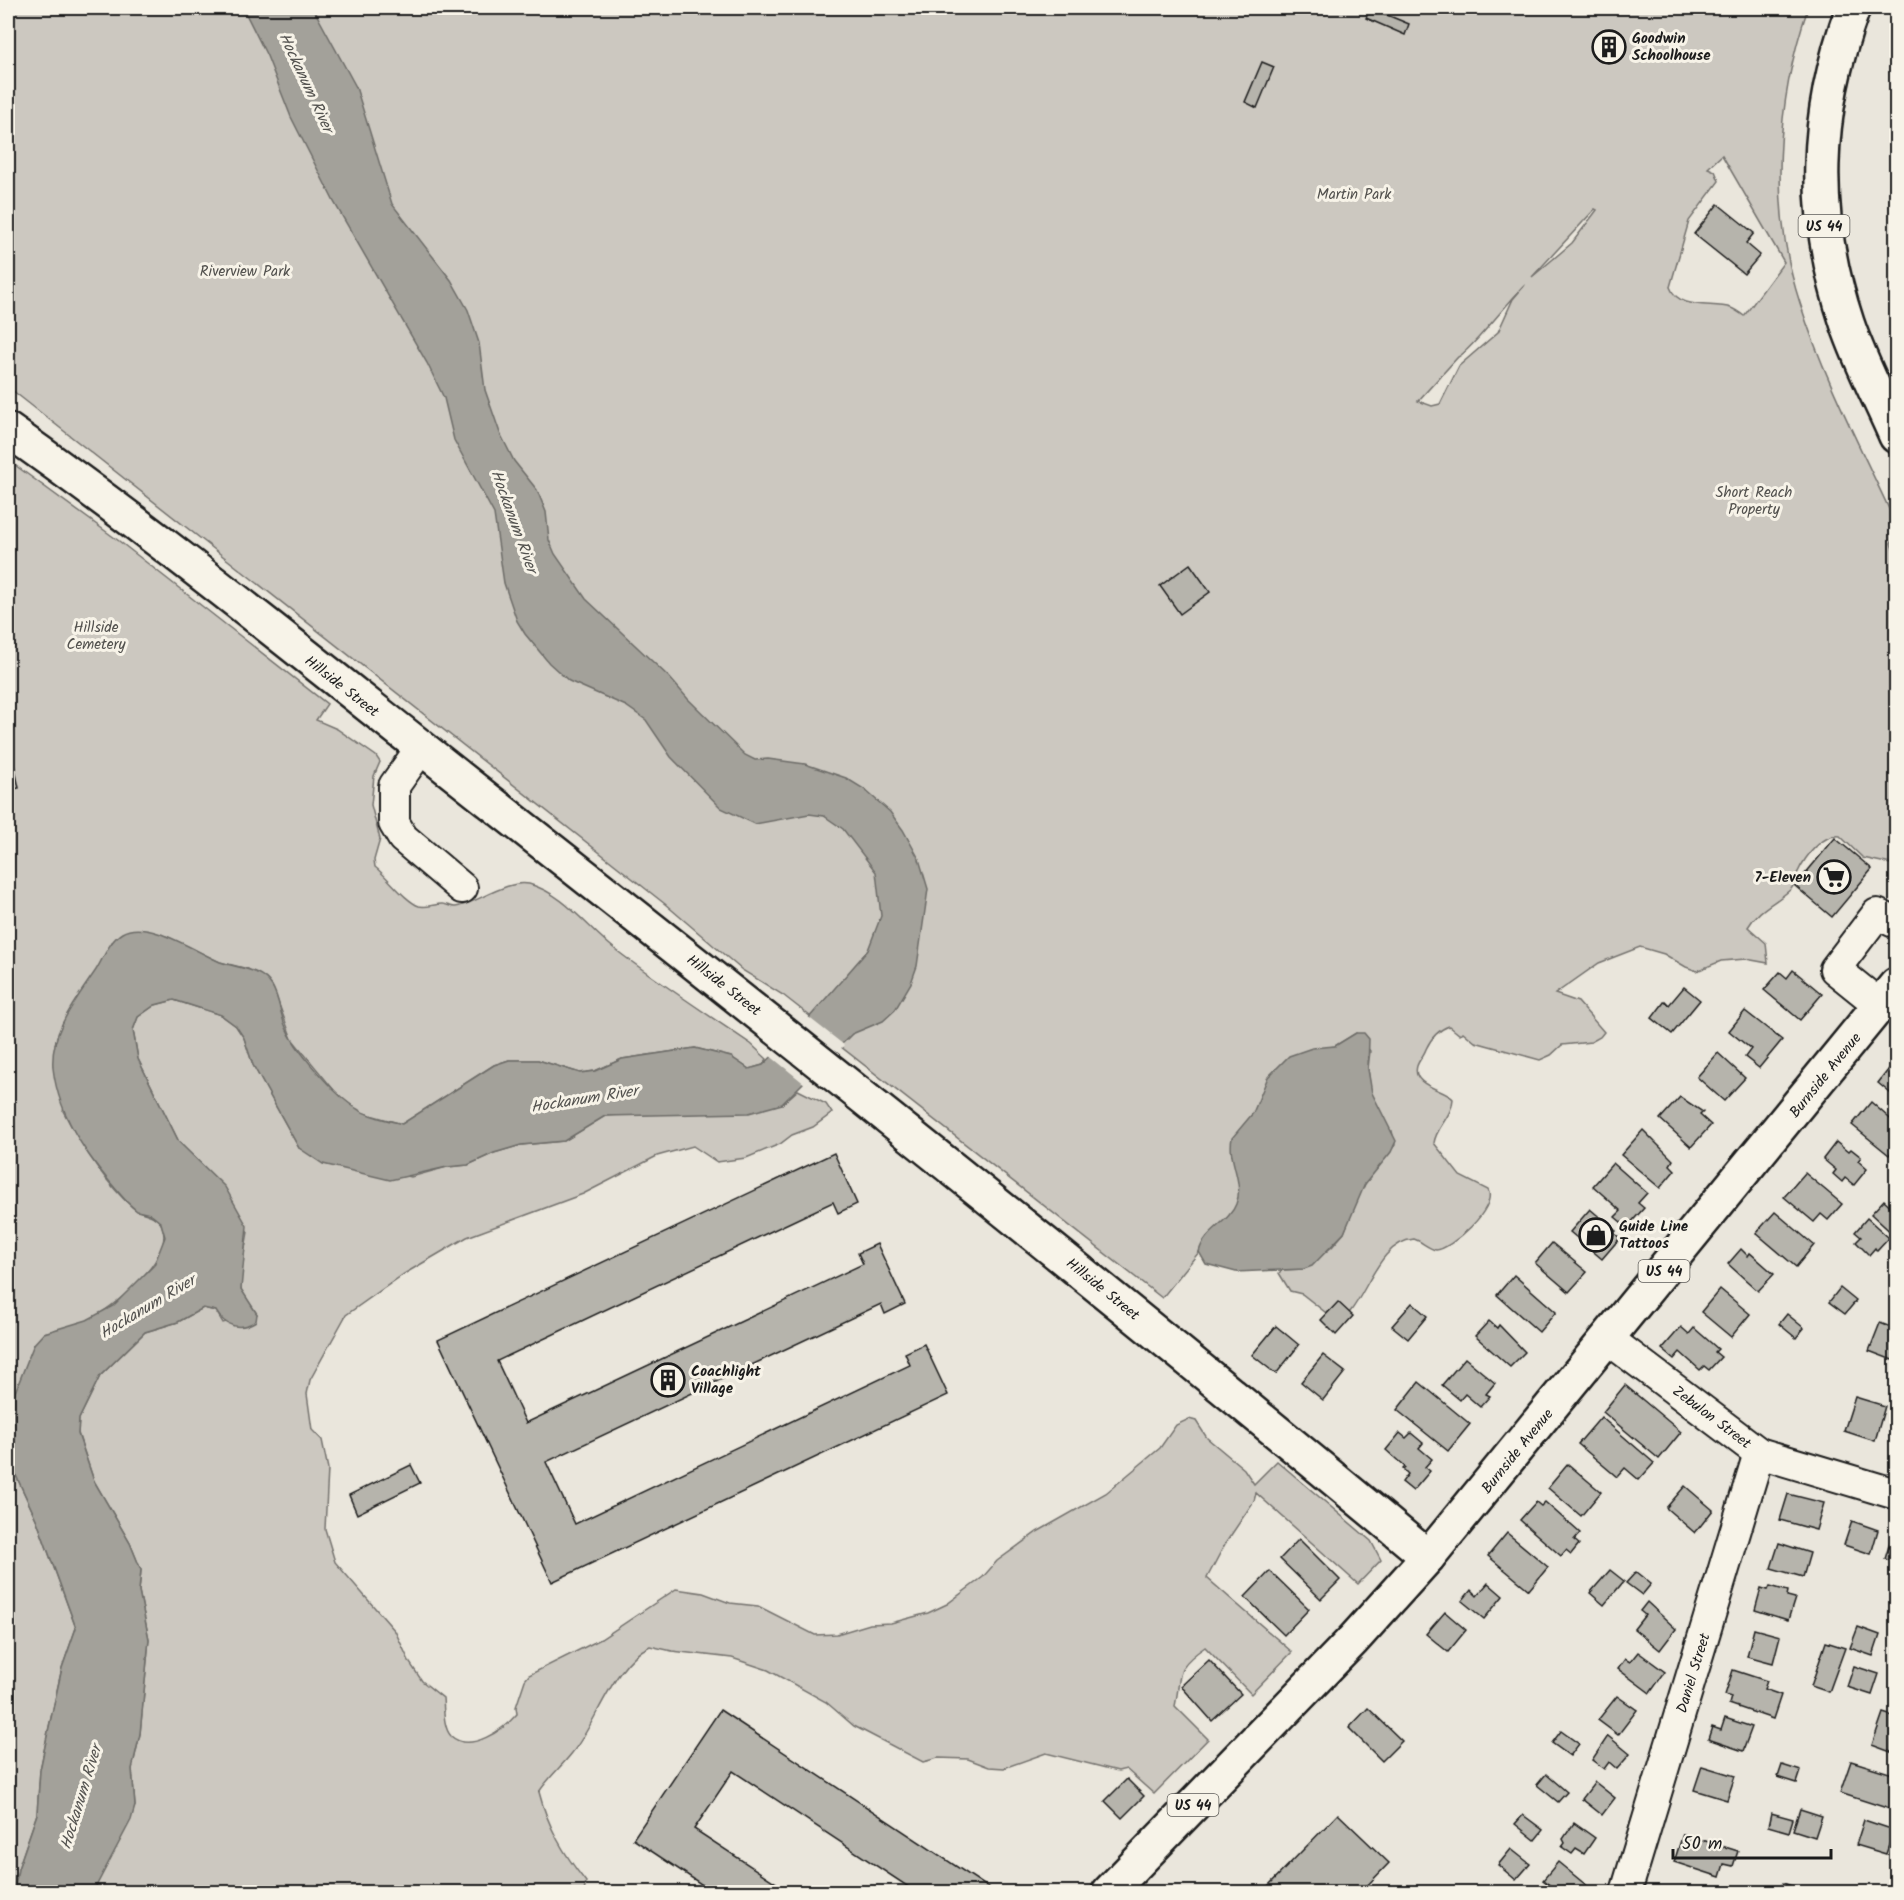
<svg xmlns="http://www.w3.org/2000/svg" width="1904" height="1900" viewBox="0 0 1904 1900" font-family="Kalam,sans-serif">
<rect width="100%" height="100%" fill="#eae6dc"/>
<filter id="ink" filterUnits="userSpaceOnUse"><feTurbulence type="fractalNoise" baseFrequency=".0167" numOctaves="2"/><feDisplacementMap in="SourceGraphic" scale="12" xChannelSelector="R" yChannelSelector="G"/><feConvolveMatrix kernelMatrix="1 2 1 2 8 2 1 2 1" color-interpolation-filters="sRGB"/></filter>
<g filter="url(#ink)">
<!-- green -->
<g fill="#ccc8c0" stroke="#74726e" stroke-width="1.5" fill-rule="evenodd">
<path d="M8,8H1808C1776,101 1769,209 1800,303C1824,379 1863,452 1896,524V539L1891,543L1896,557V865L1863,858L1840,836C1822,834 1805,857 1798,872C1795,877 1795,885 1791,889C1776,903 1759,908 1748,927L1766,943L1768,963L1746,959L1721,961L1697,971L1686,967L1664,954L1640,947L1599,963L1555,994L1578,1002L1604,1032L1600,1037L1591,1042L1562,1045L1551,1055L1540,1060L1475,1042L1463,1032L1460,1035L1449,1026C1438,1030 1431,1038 1426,1049C1424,1055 1419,1060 1417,1066C1411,1086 1444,1089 1453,1099C1452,1117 1436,1127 1434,1143L1460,1176L1488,1190C1498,1208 1450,1250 1436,1250C1429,1249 1421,1241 1414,1239C1381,1242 1369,1288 1350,1312H1325L1302,1294L1290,1291L1279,1273L1282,1270L1304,1269L1332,1247L1344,1233L1356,1200L1369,1177L1395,1145L1392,1131L1199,1252L1162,1298L831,1039L834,1035L783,995L742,970L665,904L8,387ZM1722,155L1784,262L1744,316C1740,313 1736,310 1731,308C1712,302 1679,311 1670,287L1689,221L1719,181L1715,171L1708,168ZM1595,209L1597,210L1572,243L1532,277ZM1525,285L1513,299L1498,332L1459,366L1440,404L1432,406L1418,401L1458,357C1469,353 1511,298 1525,285ZM1356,1033L1370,1051L1368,1069L1370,1085L1325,1048L1335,1046Z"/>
<path d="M8,460L119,541L327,704L316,720L337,729L376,756L380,762L374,776L371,805L380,839L374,860L375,867C388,877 405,901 419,906C426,908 435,904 442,904C446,904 451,907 455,907C472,906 507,879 529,884C565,894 587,928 616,950C659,983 706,1013 751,1044L767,1059L763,1065L749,1069L731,1057L695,1048L622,1059L595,1071L580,1073L538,1060H509L494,1065L402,1124L360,1112L338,1095L292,1039L272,986L248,969L220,962L166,936L112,942L105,956L63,1111C81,1145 103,1181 132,1207C141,1215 157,1213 162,1226C175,1258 114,1308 88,1320C74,1326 58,1329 44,1333L8,1410Z"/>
<path d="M174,1000L221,1015L236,1026L244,1038L253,1065L299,1148L411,1177L447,1167L468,1165L494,1153L521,1145L564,1141L605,1116L782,1104L798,1090L826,1104L832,1113L813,1127L792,1135L780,1144L746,1158L717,1162L693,1146L657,1156L583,1194L467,1237L404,1274L346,1315L310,1380L307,1394L312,1430L322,1440L328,1469L325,1529L335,1562L395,1631L410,1663L422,1681L443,1698C444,1708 443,1728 451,1736C470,1754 504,1729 517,1714L516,1707L525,1680L529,1675L601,1639L676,1589L703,1593L730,1603L758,1606L815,1635L837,1634L870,1624L891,1623L928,1613L947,1604L983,1577L997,1561L1037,1532L1106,1493L1160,1448L1176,1425L1189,1419L1196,1421L1207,1438L1244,1469L1254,1484L1277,1461L1371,1541L1381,1560L1358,1584L1256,1493L1254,1501L1225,1544L1207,1578L1292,1652L1251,1694L1205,1647C1173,1669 1182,1674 1175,1706L1208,1739L1154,1794L1126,1769L1118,1771L1046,1753L1004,1768L989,1767L968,1759L938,1758L923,1762L854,1726L826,1702L768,1670L732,1658L672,1651L650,1646C613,1663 597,1723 572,1753C561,1767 549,1777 539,1792C548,1827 563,1853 586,1882L584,1892H93L135,1806L132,1769L140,1734L149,1639L139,1591L141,1570L130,1543L94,1481L78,1433L79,1419L100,1376L145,1332L178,1322L203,1308L216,1311L223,1323L257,1314L241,1290L240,1276L248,1232L179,1142L138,1059L133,1030L138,1017L155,1005Z"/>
<polygon points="8,1458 37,1521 76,1628 62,1668 49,1727 40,1770 37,1814 18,1869 14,1892 8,1892"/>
</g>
<!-- water -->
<g fill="#a3a19a" stroke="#6d6c68" stroke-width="1.5">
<path d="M243,8H313L356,87L392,204L451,280L468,310L479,343L485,390L500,433L514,461L537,490L546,512L549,540L555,554L586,599L669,677L688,699L745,755L755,760L768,759L805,764L846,778L864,789L890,812L903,830L919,859L928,889L917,966L911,983L895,1010L883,1021L852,1034L782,1104L749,1113L605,1116L564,1141L521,1145L494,1153L468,1165L447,1167L390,1180L323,1164L299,1148L253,1065L244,1038L236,1026L221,1015L174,1000L155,1005L138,1017L133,1030L138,1059L179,1142L225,1187L247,1226L241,1289L257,1314L256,1321C240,1331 225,1327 216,1311L203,1308L178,1322L145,1332L100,1376L79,1419L78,1434L94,1481L130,1543L141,1570L139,1591L149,1639L140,1734L132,1769L135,1806L131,1820L93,1892H14L18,1869L37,1814L40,1770L49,1727L62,1668L76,1628L37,1521L8,1458V1410L34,1344L44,1333L87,1320L113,1306L154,1265L165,1237L161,1223L150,1214L137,1211L127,1202C93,1164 59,1121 53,1068C50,1031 76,1000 96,970C103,959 109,941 122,933C147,918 196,952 220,962C237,968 261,968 272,986C279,997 280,1013 285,1025C294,1049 336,1097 359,1110C371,1118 389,1120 402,1124L494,1065L509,1060H538L580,1073L595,1071L622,1059L695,1048L731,1057L749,1069L763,1065L794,1035L868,950L881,916L876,872L843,829L824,816L809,814L755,824L721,808L671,757L646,720L626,706L569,681L549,663L525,634L517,621L504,583L494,514L454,440L444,398L427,363L334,202L291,117L267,56Z"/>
<path d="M1356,1033H1364L1369,1039L1368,1069L1372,1093L1396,1141L1391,1152L1365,1184L1344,1233L1312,1266L1304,1269L1236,1272L1206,1264L1199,1252C1204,1230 1229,1223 1236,1204C1245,1182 1227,1160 1232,1138L1253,1113L1268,1077L1289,1056L1312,1048L1335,1046Z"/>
</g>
<!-- pier -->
<polygon fill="#eae6dc" points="807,1016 844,1045 806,1085 769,1055"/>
<!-- building -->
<g fill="#b6b4ac" stroke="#1c1c1c" stroke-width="1.5">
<polygon points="1370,8 1409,24 1405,35 1366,18"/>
<polygon points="1605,38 1619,45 1612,57 1599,50"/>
<polygon points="1262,62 1274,67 1257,108 1245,102"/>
<polygon points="1718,204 1754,233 1746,243 1760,255 1744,274 1694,234"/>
<polygon points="1190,564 1210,592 1180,614 1160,586"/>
<polygon points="8,749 11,750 19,788 9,790"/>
<polygon points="1835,838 1872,869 1832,917 1795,886"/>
<polygon points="1793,970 1822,994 1800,1020 1764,990 1780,972 1787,978"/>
<polygon points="1684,987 1700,1000 1672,1034 1652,1018 1665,1001 1669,1005"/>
<polygon points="1745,1011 1782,1040 1759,1068 1745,1057 1751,1049 1729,1031"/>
<polygon points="1718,1053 1745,1078 1724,1101 1697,1077"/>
<polygon points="1896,1060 1896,1098 1878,1083"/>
<polygon points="1680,1097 1703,1112 1700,1115 1711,1125 1691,1147 1660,1119"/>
<polygon points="1871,1102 1896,1124 1896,1147 1889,1155 1852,1125"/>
<polygon points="1643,1130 1673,1160 1670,1165 1675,1170 1660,1188 1621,1155"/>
<polygon points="1836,1142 1848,1152 1851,1149 1861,1157 1858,1161 1867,1169 1854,1185 1845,1178 1842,1182 1833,1174 1836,1170 1823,1159"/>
<polygon points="834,1153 857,1204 838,1213 833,1202 497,1361 526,1423 863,1264 858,1253 877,1244 905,1304 885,1314 881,1304 546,1462 575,1524 910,1365 905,1353 924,1344 948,1395 552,1582 438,1340"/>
<polygon points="1613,1163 1647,1193 1638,1203 1644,1208 1627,1227 1615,1217 1621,1211 1593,1186"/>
<polygon points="1805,1173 1842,1204 1828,1220 1821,1214 1814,1222 1784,1197"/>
<polygon points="1884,1200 1896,1211 1896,1237 1871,1214"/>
<polygon points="1590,1209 1616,1231 1614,1233 1620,1238 1602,1259 1570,1232"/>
<polygon points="1775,1212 1814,1245 1796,1267 1756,1233"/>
<polygon points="1867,1218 1889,1238 1877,1251 1875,1248 1869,1255 1856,1242 1861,1237 1855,1232"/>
<polygon points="1552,1243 1587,1272 1569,1292 1535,1263"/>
<polygon points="1741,1249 1748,1256 1750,1253 1774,1274 1758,1291 1728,1264"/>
<polygon points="1514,1275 1556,1312 1539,1332 1497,1295"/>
<polygon points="1840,1288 1856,1301 1845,1314 1829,1302"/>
<polygon points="1720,1289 1750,1314 1731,1337 1701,1312"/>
<polygon points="1338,1302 1353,1316 1336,1335 1321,1320"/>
<polygon points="1412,1303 1427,1316 1408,1339 1392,1326"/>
<polygon points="1787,1314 1804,1328 1796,1338 1779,1324"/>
<polygon points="1489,1321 1497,1328 1499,1325 1525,1352 1510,1367 1475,1336"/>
<polygon points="1880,1323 1896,1329 1895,1361 1869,1351"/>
<polygon points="1276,1326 1299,1345 1276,1374 1252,1355"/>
<polygon points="1681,1327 1689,1334 1694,1328 1718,1349 1715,1352 1721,1357 1709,1370 1704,1366 1700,1370 1680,1352 1674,1359 1662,1349"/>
<polygon points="1323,1355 1345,1372 1323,1400 1301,1382"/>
<polygon points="1465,1358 1495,1383 1486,1394 1490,1396 1480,1407 1465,1394 1460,1400 1442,1385"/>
<polygon points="1419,1382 1470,1424 1448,1451 1397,1410"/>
<polygon points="1625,1385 1681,1432 1659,1459 1603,1412"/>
<polygon points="1855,1397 1885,1406 1875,1441 1844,1431"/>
<polygon points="1601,1417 1654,1463 1639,1480 1625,1468 1617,1477 1578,1444"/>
<polygon points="1400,1433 1406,1438 1411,1433 1423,1443 1419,1448 1432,1459 1425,1467 1430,1471 1413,1491 1402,1482 1408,1474 1403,1469 1405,1467 1386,1450"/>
<polygon points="1568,1464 1601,1492 1581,1516 1548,1488"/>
<polygon points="411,1465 420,1483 357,1514 349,1495"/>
<polygon points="1685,1486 1713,1510 1695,1533 1666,1508"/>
<polygon points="1788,1494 1824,1503 1816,1530 1780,1520"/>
<polygon points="1536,1502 1541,1506 1545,1502 1580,1533 1574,1540 1579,1544 1571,1554 1566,1550 1561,1556 1520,1520"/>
<polygon points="1852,1521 1878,1530 1871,1554 1844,1545"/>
<polygon points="1896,1522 1896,1562 1885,1559"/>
<polygon points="1507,1533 1548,1567 1529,1590 1488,1556"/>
<polygon points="1299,1539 1340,1580 1321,1599 1280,1559"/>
<polygon points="1779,1543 1810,1553 1803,1577 1771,1568"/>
<polygon points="1610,1570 1624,1581 1604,1605 1590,1593"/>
<polygon points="1270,1571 1309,1609 1284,1635 1245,1597"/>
<polygon points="1636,1572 1651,1584 1642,1595 1626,1583"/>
<polygon points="1488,1583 1503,1596 1484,1619 1462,1601 1471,1590 1477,1596"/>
<polygon points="1770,1586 1788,1591 1787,1596 1795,1598 1788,1620 1755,1610 1761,1588 1768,1590"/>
<polygon points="1647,1602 1676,1629 1660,1650 1634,1629 1645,1615 1640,1611"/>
<polygon points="1445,1612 1466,1630 1448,1652 1426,1634"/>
<polygon points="1858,1627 1880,1635 1873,1656 1850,1648"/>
<polygon points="1754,1629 1780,1636 1773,1663 1747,1656"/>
<polygon points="1826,1642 1845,1648 1829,1692 1811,1686"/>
<polygon points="1638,1652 1665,1672 1650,1693 1618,1669 1625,1659 1630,1662"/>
<polygon points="1209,1660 1241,1694 1212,1721 1181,1686"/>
<polygon points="1854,1666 1879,1674 1872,1695 1847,1687"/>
<polygon points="1733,1670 1767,1681 1764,1689 1781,1695 1773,1719 1729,1704 1731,1697 1725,1695"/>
<polygon points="1617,1696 1637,1710 1618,1735 1598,1720"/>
<polygon points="1368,1708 1402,1741 1382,1761 1349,1728"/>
<polygon points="720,1710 995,1892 916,1892 733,1771 694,1829 790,1892 713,1892 633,1839"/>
<polygon points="1883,1713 1896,1717 1896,1754 1872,1745"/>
<polygon points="1725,1718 1752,1727 1743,1751 1708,1739 1712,1727 1721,1730"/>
<polygon points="1561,1731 1579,1744 1570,1756 1552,1743"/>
<polygon points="1608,1736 1630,1754 1617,1769 1609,1762 1604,1769 1592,1760"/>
<polygon points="1851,1761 1896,1775 1896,1811 1840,1793"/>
<polygon points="1782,1765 1801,1771 1797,1783 1778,1777"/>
<polygon points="1702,1766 1735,1776 1727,1800 1694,1790"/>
<polygon points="1546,1774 1567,1792 1558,1802 1537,1785"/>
<polygon points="1127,1779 1144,1796 1122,1818 1105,1801"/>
<polygon points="1595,1782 1615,1798 1602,1815 1582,1799"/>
<polygon points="1800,1809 1822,1816 1815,1837 1793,1830"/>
<polygon points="1771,1813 1793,1819 1789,1832 1768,1826"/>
<polygon points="1338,1814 1389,1863 1361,1892 1272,1892 1267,1887"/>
<polygon points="1523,1815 1543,1830 1535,1840 1515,1824"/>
<polygon points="1864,1820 1894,1830 1886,1854 1856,1845"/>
<polygon points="1574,1823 1595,1838 1584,1854 1576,1849 1572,1854 1562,1847 1565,1843 1563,1839"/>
<polygon points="1683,1834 1738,1851 1733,1866 1724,1864 1720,1877 1674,1862"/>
<polygon points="1511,1849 1530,1864 1516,1880 1498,1865"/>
<polygon points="1558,1862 1586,1885 1585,1890 1588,1892 1559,1892 1543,1880"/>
<polygon points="1783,1883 1809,1892 1779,1892"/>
</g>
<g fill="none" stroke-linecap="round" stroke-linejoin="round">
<defs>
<g id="minor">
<polyline points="421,748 394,786 394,823 403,838 462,888"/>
<polyline points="1881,1006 1835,969 1877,914 1896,923"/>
<polyline points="1608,1339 1759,1453 1896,1494"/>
<polyline points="1626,1892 1759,1453"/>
</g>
<g id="major">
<path d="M1853,8C1814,115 1811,215 1847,323C1860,362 1880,399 1896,436"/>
<path d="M8,430C176,548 336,681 498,808C811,1054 1122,1302 1428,1557"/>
<polyline points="1109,1892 1353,1640 1428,1557 1896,985"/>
</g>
</defs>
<!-- minor casing -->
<use href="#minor" stroke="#1c1c1c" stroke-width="34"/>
<!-- major casing -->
<use href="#major" stroke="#1c1c1c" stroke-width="38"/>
<!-- minor -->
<use href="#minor" stroke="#f7f3e8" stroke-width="30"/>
<!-- major -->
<use href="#major" stroke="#f7f3e8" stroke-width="33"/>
</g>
</g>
<!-- icons -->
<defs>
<symbol id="building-ring" viewBox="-11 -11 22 22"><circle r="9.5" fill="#f7f3e8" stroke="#1c1c1c" stroke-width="1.5"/><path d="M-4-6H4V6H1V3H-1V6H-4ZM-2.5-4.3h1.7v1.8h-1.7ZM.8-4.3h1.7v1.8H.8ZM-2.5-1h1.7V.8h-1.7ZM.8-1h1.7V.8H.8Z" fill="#1c1c1c"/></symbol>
<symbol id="supermarket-ring" viewBox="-11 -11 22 22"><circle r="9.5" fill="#f7f3e8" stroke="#1c1c1c" stroke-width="1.5"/><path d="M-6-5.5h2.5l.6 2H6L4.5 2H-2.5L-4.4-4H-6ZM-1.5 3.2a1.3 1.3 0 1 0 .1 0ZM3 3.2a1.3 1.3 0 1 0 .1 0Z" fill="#1c1c1c"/></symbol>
<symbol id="shop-ring" viewBox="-11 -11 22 22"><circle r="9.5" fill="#f7f3e8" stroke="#1c1c1c" stroke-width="1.5"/><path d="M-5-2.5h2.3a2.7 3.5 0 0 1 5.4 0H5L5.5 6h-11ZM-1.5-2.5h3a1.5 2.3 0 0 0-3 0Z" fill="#1c1c1c"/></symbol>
</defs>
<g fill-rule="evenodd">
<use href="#building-ring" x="1590" y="28" width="38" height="38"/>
<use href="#supermarket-ring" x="1815" y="858" width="38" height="38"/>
<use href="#shop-ring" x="1577" y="1216" width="38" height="38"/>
<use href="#building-ring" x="649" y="1361" width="38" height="38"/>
</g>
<g text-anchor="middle" stroke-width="6" stroke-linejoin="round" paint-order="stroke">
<!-- shield labels -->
<g fill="#f7f3e8" stroke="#5e5c59" stroke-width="1.5">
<rect x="1798.5" y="215" width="51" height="22" rx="4.5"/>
<rect x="1638.5" y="1260" width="51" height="22" rx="4.5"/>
<rect x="1167.5" y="1794" width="51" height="22" rx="4.5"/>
</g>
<g font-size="14" font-weight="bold" fill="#1c1c1c">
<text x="1824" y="231">US 44</text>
<text x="1664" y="1276">US 44</text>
<text x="1193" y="1810">US 44</text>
</g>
<!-- poi labels -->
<g font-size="15" font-weight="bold" fill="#1c1c1c" stroke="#f7f3e8" text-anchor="start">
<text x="1632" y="43">Goodwin<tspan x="1632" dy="17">Schoolhouse</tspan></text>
<text x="1811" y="882" text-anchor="end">7-Eleven</text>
<text x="1619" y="1231">Guide Line<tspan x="1619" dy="17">Tattoos</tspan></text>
<text x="691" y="1376">Coachlight<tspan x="691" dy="17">Village</tspan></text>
</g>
<!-- park labels -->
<g font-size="15" fill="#51504d" stroke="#f7f3e8">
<text x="1354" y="199">Martin Park</text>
<text x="245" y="276">Riverview Park</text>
<text x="1754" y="497">Short Reach<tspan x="1754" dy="17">Property</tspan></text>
<text x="96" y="632">Hillside<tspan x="96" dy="17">Cemetery</tspan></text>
</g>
<!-- street labels -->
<g font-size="15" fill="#1c1c1c" stroke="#f7f3e8">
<text transform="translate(342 686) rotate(38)" y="5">Hillside Street</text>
<text transform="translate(724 985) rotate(38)" y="5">Hillside Street</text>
<text transform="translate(1825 1075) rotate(-51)" y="5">Burnside Avenue</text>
<text transform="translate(1103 1289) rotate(39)" y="5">Hillside Street</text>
<text transform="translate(1712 1417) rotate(37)" y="5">Zebulon Street</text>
<text transform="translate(1517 1451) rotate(-51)" y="5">Burnside Avenue</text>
<text transform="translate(1693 1673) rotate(-73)" y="5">Daniel Street</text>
</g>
<!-- water labels -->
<g font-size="16" font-style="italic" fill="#52514e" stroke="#f7f3e8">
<text transform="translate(307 82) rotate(65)" y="6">Hockanum River</text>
<text transform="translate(515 521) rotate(70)" y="6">Hockanum River</text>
<text transform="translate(584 1098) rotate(-9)" y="6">Hockanum River</text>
<text transform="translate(147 1306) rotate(-31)" y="6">Hockanum River</text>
<text transform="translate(80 1797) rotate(-73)" y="6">Hockanum River</text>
</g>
</g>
<!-- margin -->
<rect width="1904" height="1900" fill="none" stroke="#f7f3e8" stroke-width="30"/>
<rect x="15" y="15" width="1874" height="1870" fill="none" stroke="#1c1c1c" stroke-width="2" filter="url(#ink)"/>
<!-- scale -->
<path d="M1673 1849v9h158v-9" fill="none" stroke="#1c1c1c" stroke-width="3"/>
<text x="1682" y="1849" font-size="18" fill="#1c1c1c" stroke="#f7f3e8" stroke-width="4.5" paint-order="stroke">50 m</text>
</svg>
